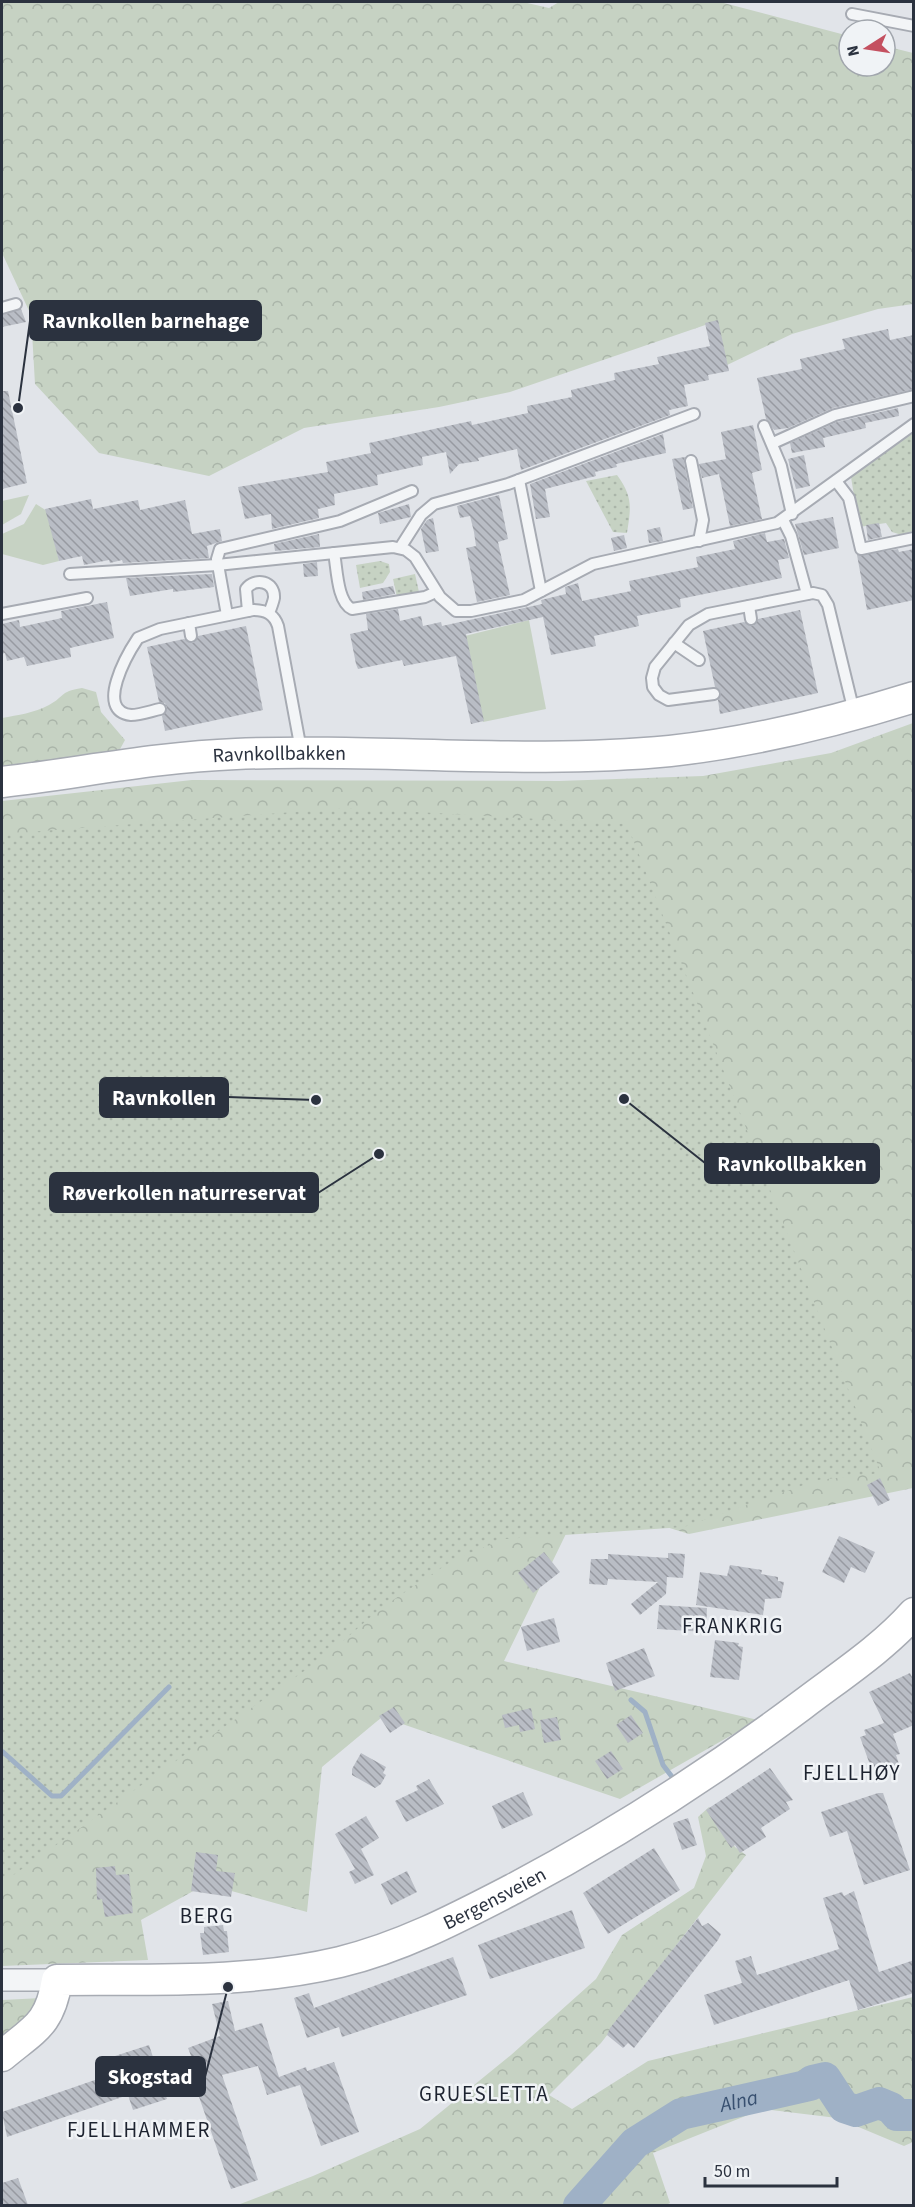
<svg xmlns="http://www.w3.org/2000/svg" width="915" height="2207" viewBox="0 0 915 2207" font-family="'Source Sans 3',sans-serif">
<defs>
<pattern id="forest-crowns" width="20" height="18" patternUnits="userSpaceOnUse" patternTransform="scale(1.5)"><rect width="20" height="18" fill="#c6d2c3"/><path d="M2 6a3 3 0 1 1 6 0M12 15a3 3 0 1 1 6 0" fill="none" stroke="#aab5a9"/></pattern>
<pattern id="park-dots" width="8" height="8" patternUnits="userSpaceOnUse" patternTransform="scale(1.5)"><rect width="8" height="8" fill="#c6d2c3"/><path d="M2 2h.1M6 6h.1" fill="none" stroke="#aab5a9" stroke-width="1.8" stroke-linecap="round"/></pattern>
<pattern id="building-back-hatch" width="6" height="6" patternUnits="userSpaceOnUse" patternTransform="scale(1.5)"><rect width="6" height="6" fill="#b9bdc5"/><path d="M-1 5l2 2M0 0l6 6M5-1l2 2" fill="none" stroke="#979aa1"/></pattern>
</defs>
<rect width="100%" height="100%" fill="#e1e4e9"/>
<!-- grass -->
<g fill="#c6d2c3">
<polygon points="29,495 21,514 2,525 2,501"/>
<polygon points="36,504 47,511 59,561 43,565 2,554 2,534 24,524"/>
<polygon points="529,620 546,709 483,722 465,636"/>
</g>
<!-- forest -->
<g fill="url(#forest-crowns)">
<polygon points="2,2 523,2 549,8 559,2 720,2 849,36 849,66 885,66 885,46 913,53 913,304 878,309 792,334 725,366 714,322 510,392 439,407 304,428 209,476 99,453 35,384 31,315 2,253"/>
<path d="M82,688L96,692L101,712L125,740L119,751L2,767V718C18,715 34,713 49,705C66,696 58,692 82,688Z"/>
<polygon points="913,723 913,1488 689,1534 582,1501 504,1661 758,1720 620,1799 382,1717 322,1767 307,1912 206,1884 141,1920 148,1960 2,1966 2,801 192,780 559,781 703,776 831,753"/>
<polygon points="709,1807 735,1847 746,1855 601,2043 549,2095 572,2109 648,2061 913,1997 913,2142 904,2146 837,2118 763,2109 653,2153 670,2203 666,2205 235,2206 313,2176 420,2129 511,2055 596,1979 622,1935 694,1888 706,1856 698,1817"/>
<polygon points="42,1998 2,2042 2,2000"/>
</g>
<!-- park -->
<g fill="url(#park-dots)">
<polygon points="913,433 913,531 902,535 892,532 886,523 859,527 851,477"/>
<path d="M617,475C633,497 631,507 627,533L613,532L586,481Z"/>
<polygon points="380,561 389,564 390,572 383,583 360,588 356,565"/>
<polygon points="415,574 419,592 397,597 393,579"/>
<polygon points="346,808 627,824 881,1473 818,1480 684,1527 505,1539 455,1559 381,1608 327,1655 2,1883 2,834"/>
</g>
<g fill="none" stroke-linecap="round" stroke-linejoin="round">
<!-- stream -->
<g stroke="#9fb1c6" stroke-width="5">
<polyline points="631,1700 645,1712 663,1765 676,1782"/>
<polyline points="3,1752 52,1796 61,1796 169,1687"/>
</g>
<!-- river -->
<path stroke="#9fb1c6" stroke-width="32" id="s1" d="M579,2206L635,2143L681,2114L810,2085L812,2081L825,2078L844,2107L856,2111L879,2103L891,2108L897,2115H914"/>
</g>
<!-- building -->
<g fill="url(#building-back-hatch)">
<polygon points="21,309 26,322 2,327 2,315"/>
<polygon points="718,320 729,371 708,375 709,380 684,385 688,406 669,410 670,415 521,470 517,449 478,458 479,461 459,464 450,474 446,452 422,457 423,465 377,475 378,485 334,494 335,505 318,509 319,518 272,529 271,514 245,519 238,487 328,472 326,462 371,453 369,443 471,421 472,425 528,413 527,406 572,397 571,390 615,380 614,373 659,364 657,357 710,346 705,323"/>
<polygon points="888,329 890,340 914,335 914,389 833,408 788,428 774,430 766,419 757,378 802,369 800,359 845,349 842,339"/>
<polygon points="2,391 8,391 27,483 2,489"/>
<polygon points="898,408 899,416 865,423 866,428 823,438 825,447 792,453 790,443 837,422"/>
<polygon points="753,425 762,470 752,473 762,519 730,526 719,474 702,478 699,464 726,459 721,432"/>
<polygon points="663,434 666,453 616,464 617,467 595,472 596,476 545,489 550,517 536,519 530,484"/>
<polygon points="804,455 810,486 796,489 788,459"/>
<polygon points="685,457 684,462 693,508 683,510 672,459"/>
<polygon points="499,495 508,539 498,542 510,595 477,602 466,548 476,546 474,532 470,516 460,518 457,506"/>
<polygon points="91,499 93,509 138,500 140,510 185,500 192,534 220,529 222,541 207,546 209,558 123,563 122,560 110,563 109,560 84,565 82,556 59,561 45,509"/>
<polygon points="409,504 411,517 380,524 378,513"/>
<polygon points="833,517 839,548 804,555 795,524"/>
<polygon points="433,518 439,551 426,553 421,529 427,520"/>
<polygon points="879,523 882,537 868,540 866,525"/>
<polygon points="660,527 663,541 649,543 647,530"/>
<polygon points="765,533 767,542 784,539 789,558 778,560 782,578 680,599 681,607 637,616 639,626 594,636 596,646 551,655 543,617 466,634 484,721 471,724 456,656 404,666 402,660 358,669 356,664 350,634 368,630 366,614 398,609 400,621 421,616 423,626 441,622 442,626 542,604 541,600 566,594 565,587 578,583 582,601 631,591 629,581 698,567 696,557 735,549 733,541"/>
<polygon points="319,534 320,547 275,551 274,544"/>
<polygon points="624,535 627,548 614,551 611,538"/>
<polygon points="898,549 899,552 914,549 914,600 867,610 857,555"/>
<polygon points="317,562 318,576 304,577 303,564"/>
<polygon points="212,574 214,587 173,592 173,589 130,596 126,578"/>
<polygon points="393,586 395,594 363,600 362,592"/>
<polygon points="107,602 114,638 70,648 71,657 27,666 24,657 7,661 5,653 2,654 2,624 19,620 20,627 62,618 61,611"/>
<polygon points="800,610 818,693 720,714 718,700 721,692 715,687 703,631 744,622 753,626 758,619"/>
<polygon points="246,626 263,710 165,731 162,716 167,708 165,703 159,702 147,647 184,639 193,643 198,636"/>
<polygon points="880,1478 890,1500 878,1506 867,1485"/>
<polygon points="839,1536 875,1552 865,1573 851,1567 844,1583 822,1572"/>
<polygon points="544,1552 560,1572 533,1593 518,1573"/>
<polygon points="668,1553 685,1554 683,1578 667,1577 666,1594 640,1615 631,1604 658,1582 608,1579 607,1585 589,1584 591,1559 608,1559 608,1554 668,1558"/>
<polygon points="730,1565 762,1570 761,1574 778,1577 778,1581 784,1582 781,1598 765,1599 763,1615 696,1605 700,1572 727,1576"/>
<polygon points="659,1605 707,1608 706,1632 657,1629"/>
<polygon points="554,1618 560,1642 527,1651 521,1627"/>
<polygon points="715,1640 739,1643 738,1646 743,1647 739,1680 710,1677"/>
<polygon points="644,1648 655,1676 615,1691 606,1663"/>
<polygon points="910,1673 914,1681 914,1725 893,1734 900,1754 896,1755 900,1767 874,1776 860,1737 866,1735 864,1730 884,1723 869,1692"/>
<polygon points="394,1707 405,1723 390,1733 379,1716"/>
<polygon points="531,1708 535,1729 520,1732 519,1725 505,1728 502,1715"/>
<polygon points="631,1715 643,1733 628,1743 616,1725"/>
<polygon points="557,1717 561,1740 544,1743 540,1720"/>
<polygon points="611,1751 623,1769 607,1779 595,1761"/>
<polygon points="361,1753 386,1767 383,1773 386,1775 381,1784 375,1788 352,1775 352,1769"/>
<polygon points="770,1768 793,1800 786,1802 790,1809 761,1828 766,1837 740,1853 735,1845 731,1848 706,1810"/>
<polygon points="429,1779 444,1804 406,1822 395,1801 418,1790 416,1786"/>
<polygon points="523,1792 533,1815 502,1829 492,1806"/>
<polygon points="878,1793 883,1793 910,1870 864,1885 847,1831 830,1837 821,1812"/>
<polygon points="366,1816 379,1838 361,1849 374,1875 355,1884 349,1872 355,1869 335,1834"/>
<polygon points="688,1818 697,1845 682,1850 673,1823"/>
<polygon points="654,1848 680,1890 608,1934 583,1893"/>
<polygon points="196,1852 218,1855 216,1871 235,1873 231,1897 191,1891"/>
<polygon points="115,1866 116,1875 129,1874 133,1913 105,1917 102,1899 97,1900 96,1868"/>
<polygon points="407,1871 417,1892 391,1905 381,1884"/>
<polygon points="854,1891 879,1972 914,1960 914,1993 858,2010 849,1980 714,2025 704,1995 742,1983 735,1961 751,1956 757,1975 839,1949 823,1898 842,1892 844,1896"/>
<polygon points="572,1910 585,1948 490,1979 478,1945"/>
<polygon points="698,1918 702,1926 708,1923 721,1934 718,1940 634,2048 628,2043 623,2048 607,2035 610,2028"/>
<polygon points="223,1925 224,1931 227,1931 229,1952 203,1955 200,1933 204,1933 204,1927"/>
<polygon points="453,1957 467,1995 342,2037 339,2027 307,2038 294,1998 309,1993 314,2008"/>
<polygon points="228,2001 235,2031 262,2023 279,2077 306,2067 307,2071 334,2062 359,2132 321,2146 300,2085 267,2095 258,2066 222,2075 258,2180 231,2189 198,2094 205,2092 188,2048 220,2036 212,2004"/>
<polygon points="149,2045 167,2099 133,2110 128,2095 7,2137 2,2112 121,2071 115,2056"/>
<polygon points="18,2178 28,2205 2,2205 2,2183"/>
</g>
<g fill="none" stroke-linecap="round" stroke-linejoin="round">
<defs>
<g id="lane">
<polyline points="852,14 914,26"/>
<polyline points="2,308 16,304"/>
<polyline points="764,426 781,466 792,514"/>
<polyline points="773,443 835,415 914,396"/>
<polyline points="691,461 703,520 699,541"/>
<polyline points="519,480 541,591"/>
<polyline points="836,481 849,498 861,549 914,538"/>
<polyline points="783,520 791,536 807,594"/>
<polyline points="400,548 421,515 434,504 508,484 694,414"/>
<path d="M334,553C337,568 337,602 352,609L425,597L436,592"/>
<polyline points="70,574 217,565 393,547 406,550 415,557 440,597 456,611 471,611 524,600 593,564 777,523 914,424"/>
<polyline points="749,606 751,619"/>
<path d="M248,611L246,589C255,577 275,581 274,598C273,603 271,608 269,613"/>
<polyline points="2,614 87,598"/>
<polyline points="227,615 217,559 220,549 340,521 412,491"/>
<polyline points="189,623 191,636"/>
<polyline points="674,643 699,660"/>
<polyline points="714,694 668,700 659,695 653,687 652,678 655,667 689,625 708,614 813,593 822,595 828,605 854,712"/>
<path d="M160,709C151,711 140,715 131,715C94,711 128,653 138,638L160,629L253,610C266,610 274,614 278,626L301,750"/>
</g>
<polyline id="street" points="2,1980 57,1980"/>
<g id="secondary">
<path id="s2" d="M2,782C79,773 157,757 236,754C380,748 525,765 670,751C753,742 834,722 914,697"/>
<path id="s3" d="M2,2056C34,2029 50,2025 57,1980C151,1979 247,1984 340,1962C402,1947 457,1918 513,1889C615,1835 710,1774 802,1705C840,1676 882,1649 914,1613"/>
</g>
</defs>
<!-- lane casing -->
<use href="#lane" stroke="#a7abb3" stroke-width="14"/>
<!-- street casing -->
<use href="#street" stroke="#a7abb3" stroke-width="24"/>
<!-- secondary casing -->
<use href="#secondary" stroke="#a7abb3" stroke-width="33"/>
<!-- lane -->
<use href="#lane" stroke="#f3f5f7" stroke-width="10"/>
<!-- street -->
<use href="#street" stroke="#f3f5f7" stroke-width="21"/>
<!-- secondary -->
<use href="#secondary" stroke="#fff" stroke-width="30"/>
</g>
<g text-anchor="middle" stroke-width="5" stroke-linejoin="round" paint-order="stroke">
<!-- street labels -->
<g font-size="20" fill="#2b323f" stroke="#f0f3f6">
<text dy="7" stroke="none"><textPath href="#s2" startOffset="279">Ravnkollbakken</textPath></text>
<text dy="7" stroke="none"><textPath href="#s3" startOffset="549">Bergensveien</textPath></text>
</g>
<!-- neighbourhood labels -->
<g font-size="21" letter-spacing="1.5" fill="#1d2330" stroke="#f0f3f6">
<text x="733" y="1633">FRANKRIG</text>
<text x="852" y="1780">FJELLHØY</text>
<text x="207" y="1923">BERG</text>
<text x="484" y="2101">GRUESLETTA</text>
<text x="139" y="2137">FJELLHAMMER</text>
</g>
<!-- water labels -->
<g font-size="21" font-style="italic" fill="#385070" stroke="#f0f3f6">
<text dy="7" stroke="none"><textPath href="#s1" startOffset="198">Alna</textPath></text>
</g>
</g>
<!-- callouts -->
<path fill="none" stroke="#2b323f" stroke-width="2" d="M18 408L30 321M316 1100L228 1097M624 1099L705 1163M379 1154L318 1193M228 1987L205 2077"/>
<g fill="#2b323f" stroke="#f0f3f6" stroke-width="2">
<circle cx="18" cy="408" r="6"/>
<circle cx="316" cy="1100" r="6"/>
<circle cx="624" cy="1099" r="6"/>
<circle cx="379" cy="1154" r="6"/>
<circle cx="228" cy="1987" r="6"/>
</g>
<g fill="#2b323f" stroke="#2b323f" stroke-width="2">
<rect x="30" y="301" width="231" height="39" rx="6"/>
<rect x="100" y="1078" width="128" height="39" rx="6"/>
<rect x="705" y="1144" width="174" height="39" rx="6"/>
<rect x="50" y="1173" width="268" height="39" rx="6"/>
<rect x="96" y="2057" width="109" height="39" rx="6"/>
</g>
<g font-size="21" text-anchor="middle" font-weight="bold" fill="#fff">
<text x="146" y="328">Ravnkollen barnehage</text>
<text x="164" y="1105">Ravnkollen</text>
<text x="792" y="1171">Ravnkollbakken</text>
<text x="184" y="1200">Røverkollen naturreservat</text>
<text x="150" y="2084">Skogstad</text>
</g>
<!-- border -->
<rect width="915" height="2207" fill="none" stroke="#2b323f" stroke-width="6"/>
<!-- north arrow -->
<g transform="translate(867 48) rotate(258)"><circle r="28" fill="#f0f3f6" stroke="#a1a6ad" stroke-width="1.5"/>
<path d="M0-4.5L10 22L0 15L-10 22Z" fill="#c45060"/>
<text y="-9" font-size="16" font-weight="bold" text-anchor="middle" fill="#2b323f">N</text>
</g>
<!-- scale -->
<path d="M705 2177v9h132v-9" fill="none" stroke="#2b323f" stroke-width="3"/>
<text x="714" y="2177" font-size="18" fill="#2b323f" stroke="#f0f3f6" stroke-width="4.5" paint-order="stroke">50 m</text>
</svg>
